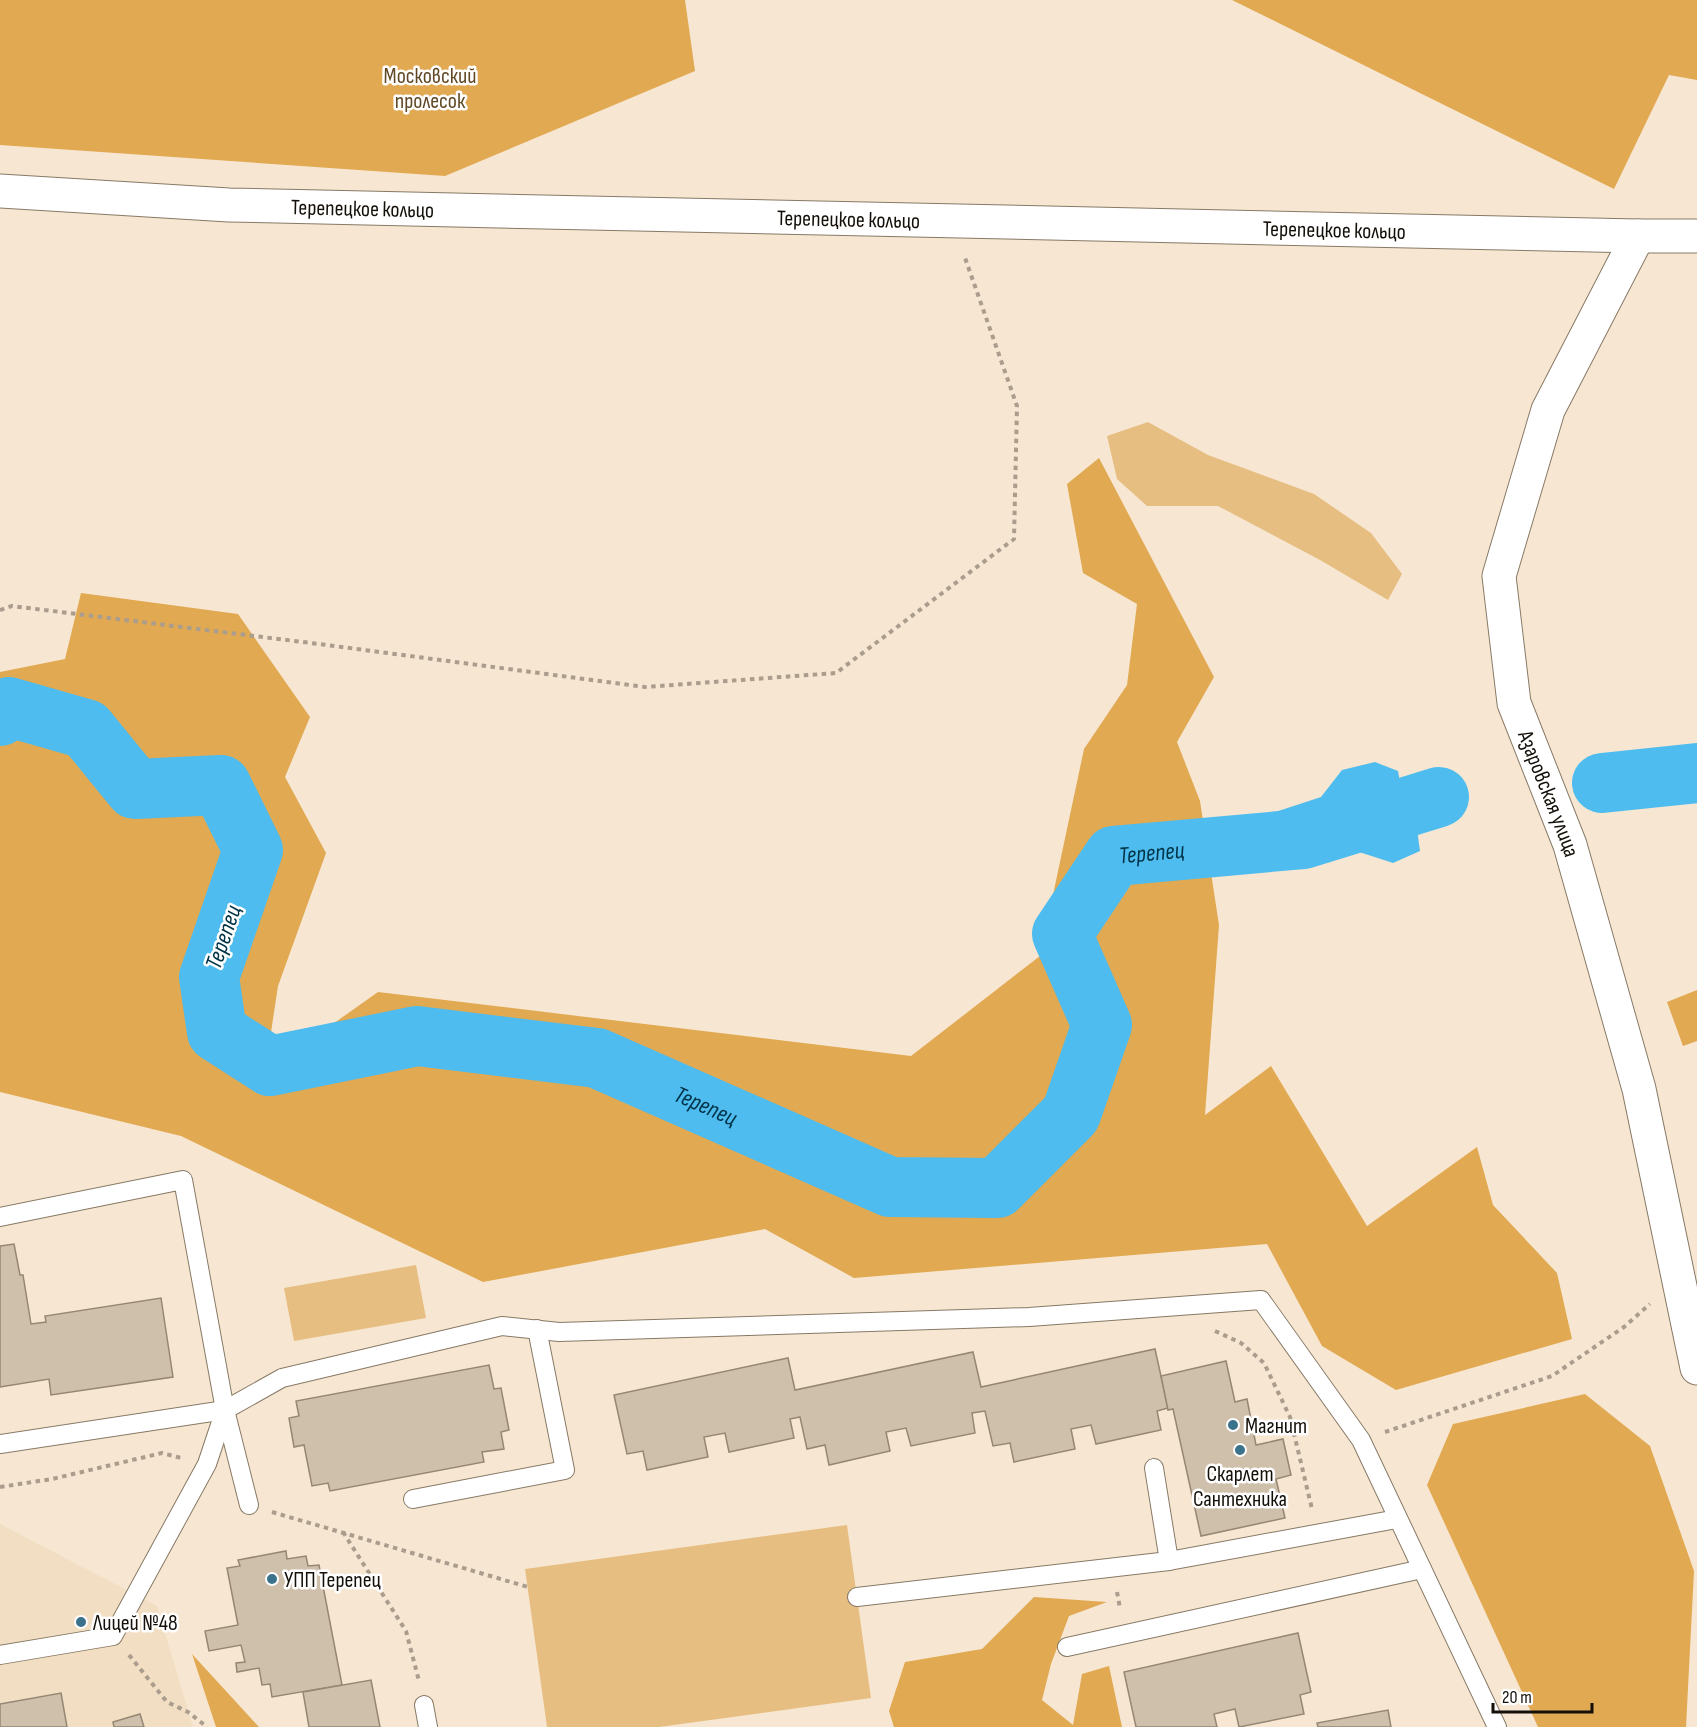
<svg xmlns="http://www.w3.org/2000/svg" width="1697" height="1727" viewBox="0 0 1697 1727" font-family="'Sofia Sans Condensed',sans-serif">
<rect width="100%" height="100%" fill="#f7e7d2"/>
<!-- built -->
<polygon fill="#f2dec2" points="0,1524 157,1606 193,1727 0,1727"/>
<!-- green -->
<g fill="#e7be81">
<polygon points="1148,422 1208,455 1314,494 1371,533 1402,574 1388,600 1320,560 1218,506 1147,506 1117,479 1107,436"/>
<polygon points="416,1265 426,1318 294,1341 284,1288"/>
<polygon points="847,1525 871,1698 659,1727 547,1727 525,1569"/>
</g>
<!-- forest -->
<g fill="#e1a952">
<polygon points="0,0 685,0 695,71 445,176 0,145"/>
<polygon points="1232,0 1697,0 1697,80 1669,75 1614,189"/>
<polygon points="1099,458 1214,677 1177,742 1200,801 1219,925 1205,1115 1271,1066 1367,1226 1477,1147 1493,1205 1557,1273 1572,1339 1396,1390 1322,1346 1267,1244 854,1278 765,1229 483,1282 181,1136 0,1092 0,672 65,659 81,593 238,614 310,717 285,777 326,853 278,986 265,1072 378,992 911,1056 1040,956 1084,749 1127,685 1137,604 1083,573 1067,484"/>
<polygon points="1697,990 1697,1041 1683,1046 1667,1002"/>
<polygon points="1585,1394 1650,1446 1694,1571 1686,1727 1538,1727 1427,1485 1453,1424"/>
<polygon points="1034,1597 1107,1602 1069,1616 1051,1664 1042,1700 1073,1725 1082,1674 1109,1666 1122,1727 894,1727 889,1711 905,1662 982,1649"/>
<polygon points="192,1654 259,1727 216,1727"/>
</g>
<!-- water -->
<polygon fill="#4ebcee" points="1375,762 1398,771 1402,793 1439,797 1415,815 1420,851 1393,863 1353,850 1208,848 1239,824 1321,797 1342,770"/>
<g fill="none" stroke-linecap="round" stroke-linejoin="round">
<!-- river -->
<g stroke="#4ebcee" stroke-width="60">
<path id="s1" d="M0,716L9,707L86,729L135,789L221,785L253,850L209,977L217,1032L270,1066L417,1036L597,1058L890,1187L997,1188L1071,1114L1102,1025L1062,934L1114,856L1303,839L1439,797"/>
<polyline points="1602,783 1697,773"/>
</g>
</g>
<!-- building -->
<g fill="#cfc0ac" stroke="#958774" stroke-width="1.5">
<polygon points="14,1244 20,1275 23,1275 31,1324 46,1322 45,1316 161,1298 173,1377 51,1395 49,1379 0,1387 0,1246"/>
<polygon points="1155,1349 1168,1408 1157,1411 1161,1430 1096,1444 1091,1425 1071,1429 1075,1449 1014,1462 1010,1443 993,1446 985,1411 972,1413 975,1433 911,1446 906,1428 886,1432 890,1451 829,1465 825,1445 807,1449 800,1417 790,1419 794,1438 729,1452 725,1433 704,1437 708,1457 647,1470 643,1451 627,1454 614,1395 788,1358 795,1390 973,1352 981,1387"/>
<polygon points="1226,1361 1235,1402 1247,1399 1256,1445 1283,1439 1291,1475 1276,1479 1285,1518 1201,1536 1173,1409 1168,1410 1161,1376"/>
<polygon points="489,1365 494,1389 501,1388 509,1430 501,1432 504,1449 482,1452 484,1462 330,1491 328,1483 312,1486 304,1445 294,1447 289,1418 299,1416 296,1401"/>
<polygon points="286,1551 287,1559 306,1556 308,1566 319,1565 342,1685 272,1697 270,1684 262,1685 259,1668 237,1672 236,1663 245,1662 241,1645 209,1651 205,1631 238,1625 227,1568 240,1566 238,1560"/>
<polygon points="1298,1633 1311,1692 1300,1695 1304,1714 1239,1727 1235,1709 1214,1714 1217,1727 1136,1727 1124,1672"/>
<polygon points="371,1680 380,1727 309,1727 303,1692"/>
<polygon points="61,1693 67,1727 0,1727 0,1704"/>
<polygon points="1388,1710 1391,1727 1318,1727 1317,1723"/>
<polygon points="140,1714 144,1727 114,1727 113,1722"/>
</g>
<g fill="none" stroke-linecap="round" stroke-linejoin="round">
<defs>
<g id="lane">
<polyline points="0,1217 183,1180 225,1410 207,1464 113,1636 0,1655"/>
<polyline points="225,1410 249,1505"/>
<polyline points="0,1444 225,1410 282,1378 502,1326 559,1332 1029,1317 1261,1300 1361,1440 1497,1727"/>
<polyline points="1154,1468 1169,1561 1397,1519"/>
<polyline points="413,1499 565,1470 537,1329"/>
<polyline points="857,1597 1169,1561"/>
<polyline points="1067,1647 1422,1569"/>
<polyline points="424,1705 428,1727"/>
</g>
<g id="secondary">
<path id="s2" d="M0,191L229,205L1638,236H1697"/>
<path id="s3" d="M1638,236L1548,410L1499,576L1514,703L1570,845L1639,1089L1697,1368"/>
</g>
</defs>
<!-- lane casing -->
<use href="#lane" stroke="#877966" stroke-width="20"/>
<!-- secondary casing -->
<use href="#secondary" stroke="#877966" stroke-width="35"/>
<!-- path -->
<g stroke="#aa9d8d" stroke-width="4" stroke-dasharray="4.5 4.5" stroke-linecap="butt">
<polyline points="0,610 12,606 319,644 645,687 836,673 1014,539 1017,406 964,255"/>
<polyline points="1215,1331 1241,1343 1264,1363 1290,1417 1312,1509"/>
<polyline points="1385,1432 1552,1376 1624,1327 1650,1304"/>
<polyline points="0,1487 52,1479 162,1453 181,1458"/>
<polyline points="272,1512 528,1587"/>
<polyline points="343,1532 406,1631 419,1681"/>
<polyline points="1117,1592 1120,1608"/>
<polyline points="129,1655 167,1702 188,1712 207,1727"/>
</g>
<!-- lane -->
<use href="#lane" stroke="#fff" stroke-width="18"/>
<!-- secondary -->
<use href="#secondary" stroke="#fff" stroke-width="33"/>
</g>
<!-- markers -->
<g fill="#3a718b" stroke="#fff" stroke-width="2">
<circle cx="1233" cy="1425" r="6"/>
<circle cx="1240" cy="1450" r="6"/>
<circle cx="272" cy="1579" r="6"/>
<circle cx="81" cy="1622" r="6"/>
</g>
<g text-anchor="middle" stroke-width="5" stroke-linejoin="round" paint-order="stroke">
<!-- park labels -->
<g font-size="22" fill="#604824" stroke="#fff">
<text x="430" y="83">Московский<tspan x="430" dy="25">пролесок</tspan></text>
</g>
<!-- street labels -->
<g font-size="22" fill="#140f08" stroke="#fff">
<text dy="8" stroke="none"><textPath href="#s2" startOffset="363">Терепецкое кольцо</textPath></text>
<text dy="8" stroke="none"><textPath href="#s2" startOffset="849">Терепецкое кольцо</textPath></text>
<text dy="8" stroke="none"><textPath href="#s2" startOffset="1335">Терепецкое кольцо</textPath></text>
<text dy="8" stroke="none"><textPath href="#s3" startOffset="594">Азаровская улица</textPath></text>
</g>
<!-- poi labels -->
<g font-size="22" fill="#140f08" stroke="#fff" text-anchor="start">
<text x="1245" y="1433">Магнит</text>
<text x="1240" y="1481" text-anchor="middle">Скарлет<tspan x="1240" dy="25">Сантехника</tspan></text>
<text x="284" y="1587">УПП Терепец</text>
<text x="93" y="1630">Лицей №48</text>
</g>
<!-- water labels -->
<g font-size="24" font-style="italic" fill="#003347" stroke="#fff">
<text dy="8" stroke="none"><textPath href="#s1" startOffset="1770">Терепец</textPath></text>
<text transform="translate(223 937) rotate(-71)" y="8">Терепец</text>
<text dy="8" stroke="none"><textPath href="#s1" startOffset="1032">Терепец</textPath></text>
</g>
</g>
<!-- scale -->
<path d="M1493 1703v9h99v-9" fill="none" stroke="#140f08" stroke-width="3"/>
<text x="1502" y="1703" font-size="18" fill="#140f08" stroke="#ffffff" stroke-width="4.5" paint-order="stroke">20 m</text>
</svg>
